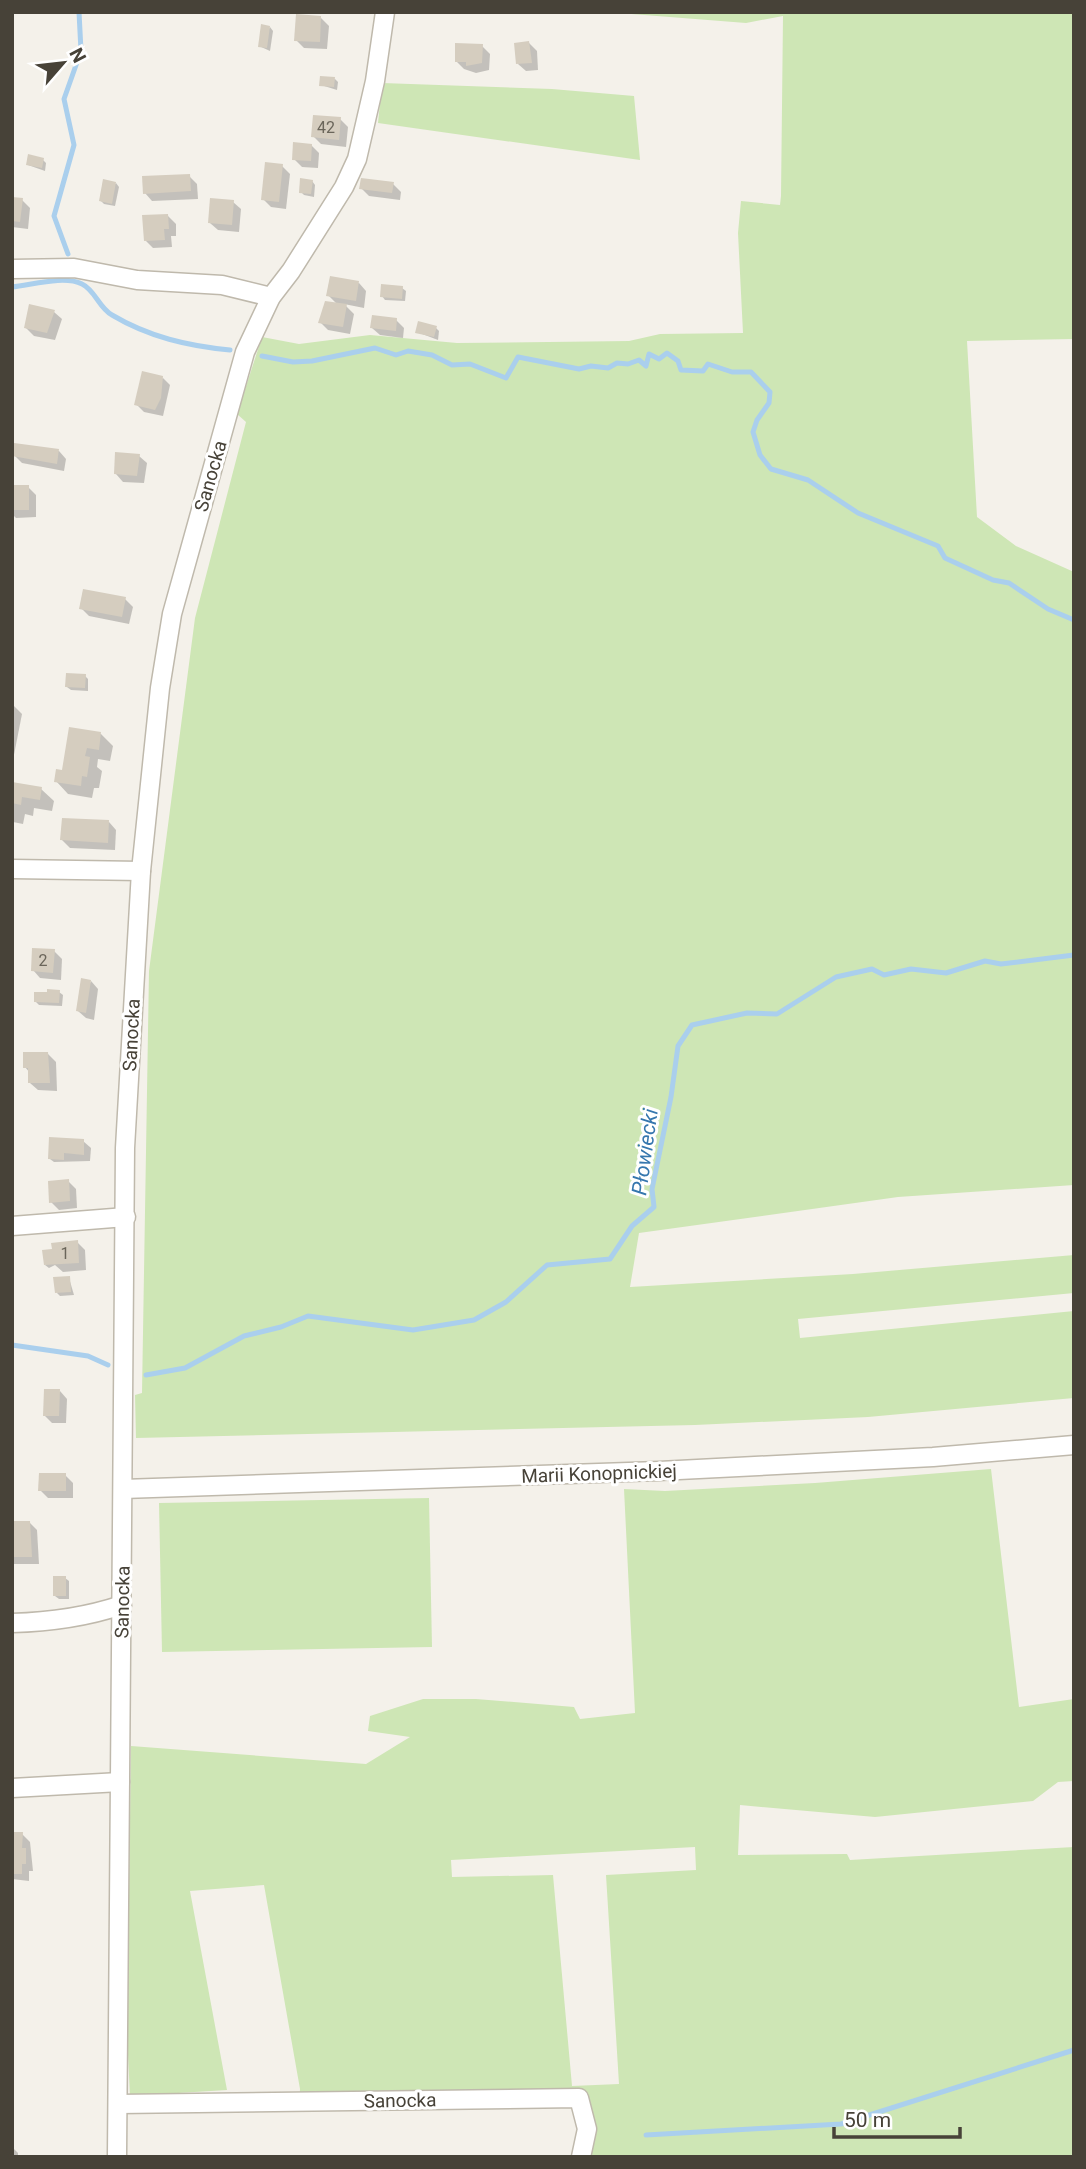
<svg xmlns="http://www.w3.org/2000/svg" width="1086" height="2169" viewBox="0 0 1086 2169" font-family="Roboto,sans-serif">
<rect width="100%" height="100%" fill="#f4f1ea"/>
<!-- green -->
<g fill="#cee6b5" fill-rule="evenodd">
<polygon points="606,12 1074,12 1074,339 967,341 977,517 1016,546 1074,572 1074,1185 898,1197 639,1233 630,1287 853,1274 1074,1255 1074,1293 798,1319 800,1338 1074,1311 1074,1398 868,1417 695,1425 136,1438 135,1395 142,1393 149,971 195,618 246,422 237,414 262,337 299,344 370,335 457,343 629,341 660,334 743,333 738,233 741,201 780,205 781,196 783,16 746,23"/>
<polygon points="382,83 552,89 634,96 640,160 378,123"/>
<path d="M991,1469L1019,1707L1074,1699V1781L1058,1782L1033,1801L875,1817L740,1805L738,1855L847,1854L850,1860L1074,1847V2157H573L580,2133L573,2106L299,2109L300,2089L264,1885L190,1891L227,2090L130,2096L127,2034L131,1746L366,1764L410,1737L368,1731L370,1716L423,1699H476L574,1707L580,1719L635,1713L624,1489L665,1491L815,1483ZM695,1847L696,1870L606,1875L619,2084L572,2086L553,1875L452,1877L451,1860Z"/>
<polygon points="429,1498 432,1647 162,1652 159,1503"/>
</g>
<!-- shadow -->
<g fill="#0003">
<polygon points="321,18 329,26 327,49 304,48 296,40"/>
<polygon points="270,27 273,31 270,51 259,46"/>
<polygon points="529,43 537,51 538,70 526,71 518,64"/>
<polygon points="482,46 490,54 489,70 476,73 464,69 456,61"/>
<polygon points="335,79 338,82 337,90 321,85"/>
<polygon points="340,119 348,127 346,147 321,144 313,136"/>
<polygon points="311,145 319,153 318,168 302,167 294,159"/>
<polygon points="43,160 46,163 45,171 28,165"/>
<polygon points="282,166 290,174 286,209 271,207 263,199"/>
<polygon points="189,176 197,184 198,199 152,201 145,193"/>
<polygon points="312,181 315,185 314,197 304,195 301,192"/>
<polygon points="116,183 119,187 115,206 104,204 101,201"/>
<polygon points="393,184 401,192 400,200 369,196 361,188"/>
<polygon points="12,199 22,200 30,208 28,229 12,227"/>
<polygon points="233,202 241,209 239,232 218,230 210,223"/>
<polygon points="168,216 176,224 176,236 171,236 172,247 153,248 145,240"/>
<polygon points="359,283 366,291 364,308 344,304 354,314 350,334 328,330 320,322 338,305 328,295"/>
<polygon points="402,288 406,291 405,301 385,300 382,296"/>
<polygon points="54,312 62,319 55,340 34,336 26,328"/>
<polygon points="396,320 404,328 403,338 380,335 372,328"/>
<polygon points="436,328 439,331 438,340 417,332"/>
<polygon points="163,378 170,385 163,416 144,412 136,404"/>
<polygon points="59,451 66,459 64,471 22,463 14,455"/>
<polygon points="139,456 147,463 144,483 123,482 116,474"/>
<polygon points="12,487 28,487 36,495 36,517 16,518 12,514"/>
<polygon points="125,599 133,607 129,624 89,616 81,608"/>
<polygon points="85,676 88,679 88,691 71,690 67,687"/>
<polygon points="12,704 22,714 12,765"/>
<polygon points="71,729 101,734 113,746 110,761 98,759 97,767 102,771 99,788 94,788 92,798 68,794 56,781 64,772"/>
<polygon points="12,783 41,789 54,801 52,811 34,808 33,816 25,814 23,824 13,822"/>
<polygon points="109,822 116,830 115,850 70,848 62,840"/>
<polygon points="54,951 62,959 61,980 40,978 33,970"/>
<polygon points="91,981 98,989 94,1020 86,1018 78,1011"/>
<polygon points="59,992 63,995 62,1006 39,1005 35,1001"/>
<polygon points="48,1054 56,1062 57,1091 38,1090 30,1083 30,1073 25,1067"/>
<polygon points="83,1141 91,1148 90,1161 54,1162 50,1159"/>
<polygon points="68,1181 76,1189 77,1208 59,1210 51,1202"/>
<polygon points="77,1242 85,1250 86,1270 63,1272 55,1265 49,1268 45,1265"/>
<polygon points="69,1278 74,1295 60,1296 57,1293"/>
<polygon points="60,1391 67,1399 66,1423 52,1423 44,1415"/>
<polygon points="65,1475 73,1483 73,1498 48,1498 40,1490"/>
<polygon points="29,1522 37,1530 39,1564 12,1564 12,1523"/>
<polygon points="65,1578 69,1581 69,1599 59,1599 55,1596"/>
<polygon points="12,1834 22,1834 30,1842 33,1871 29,1871 29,1881 12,1879"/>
<polygon points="12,2147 18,2153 18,2157 12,2157"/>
</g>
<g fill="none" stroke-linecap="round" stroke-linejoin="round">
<!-- stream -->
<g stroke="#aacfed" stroke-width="5">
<polyline points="68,254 54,216 74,145 64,99 81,51 79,12"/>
<path d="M12,287C32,285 64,275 82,284C95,290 99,308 112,315C149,337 188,346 230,350"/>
<polyline points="262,356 293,362 312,361 375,348 396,355 408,351 432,355 452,365 470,364 506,378 518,357 579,369 591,366 608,368 617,363 628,364 639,360 646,366 649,354 659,359 667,353 678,361 681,370 703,371 708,364 732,372 751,372 770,392 769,403 757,420 753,432 760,455 771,469 808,480 858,513 938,546 945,558 993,580 1009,583 1048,609 1074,620"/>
<polyline points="12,1345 88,1356 108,1365"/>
<polyline points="146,1375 185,1368 244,1336 281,1327 308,1316 413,1330 474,1320 506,1302 547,1265 610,1259 632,1226 654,1207 652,1189 671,1097 678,1046 692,1025 747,1013 777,1014 836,977 872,969 884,975 911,969 946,973 985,961 1001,964 1074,955"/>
<polyline points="646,2135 841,2124 1074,2050"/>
</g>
</g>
<!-- building -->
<g fill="#d5cdbf">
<polygon points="296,14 321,16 320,42 294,41"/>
<polygon points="261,24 270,26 267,48 258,47"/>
<polygon points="529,41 532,63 516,64 514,43"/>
<polygon points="455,43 483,44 482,63 466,66 466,62 455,62"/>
<polygon points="320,76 335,77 334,87 319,86"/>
<polygon points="313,115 341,117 339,140 311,137"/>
<polygon points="293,142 312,144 311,161 292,160"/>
<polygon points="28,154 44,158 42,168 26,165"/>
<polygon points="265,162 283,164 279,202 261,200"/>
<polygon points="190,174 191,191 143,194 142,176"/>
<polygon points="300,178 313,180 311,194 299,193"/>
<polygon points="361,178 394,182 392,193 359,189"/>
<polygon points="103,179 116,182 112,204 99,201"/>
<polygon points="12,197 23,198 20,222 12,221"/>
<polygon points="210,198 234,200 232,225 208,223"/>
<polygon points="168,214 169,229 164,229 165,240 144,241 142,215"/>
<polygon points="330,276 359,281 356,301 326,296"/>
<polygon points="381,284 403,286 402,299 380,297"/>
<polygon points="325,301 347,304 343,327 318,323"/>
<polygon points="29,304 55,310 47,333 24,328"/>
<polygon points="372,315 397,318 396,331 370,328"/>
<polygon points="418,321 437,326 434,337 415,333"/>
<polygon points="142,371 163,376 161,398 155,410 134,405"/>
<polygon points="14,443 59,449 57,464 12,456"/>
<polygon points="115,452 140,454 137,476 114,474"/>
<rect x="12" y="485" width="17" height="25"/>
<polygon points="83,589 126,597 122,617 79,609"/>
<polygon points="66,673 86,674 85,688 65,687"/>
<polygon points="69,727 101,732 99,750 87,748 85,756 90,757 87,777 82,776 81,786 54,782 56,769 62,770"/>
<polygon points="12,782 42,787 40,800 22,797 21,805 12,803"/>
<polygon points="62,818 109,820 108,843 60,840"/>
<polygon points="32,948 55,949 53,973 31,971"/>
<polygon points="81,978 91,980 86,1013 76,1011"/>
<polygon points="47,989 60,990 59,1003 34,1002 34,992 47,992"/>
<polygon points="23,1052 48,1052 50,1083 28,1083 28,1068 23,1068"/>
<polygon points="49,1137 84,1139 84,1155 64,1153 64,1160 48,1159"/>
<polygon points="69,1179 70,1201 49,1203 48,1181"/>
<polygon points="78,1240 79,1263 44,1265 42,1250 52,1249 51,1243"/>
<polygon points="70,1276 71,1292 55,1293 53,1277"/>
<polygon points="44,1389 60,1389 59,1416 43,1416"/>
<polygon points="39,1473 66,1473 66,1491 38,1491"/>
<polygon points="12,1521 30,1521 32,1557 12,1557"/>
<rect x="53" y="1576" width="13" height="20"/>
<polygon points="12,1832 23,1832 22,1848 26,1848 26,1864 22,1864 22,1874 12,1874"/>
</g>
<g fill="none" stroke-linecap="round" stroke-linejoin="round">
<defs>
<g id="minor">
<polyline points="12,269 74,268 137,280 222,285 271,297"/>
<polyline points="12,869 141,871"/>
<polyline points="12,1226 126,1217"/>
<polyline points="123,1489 659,1471 933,1457 1074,1445"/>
<path d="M12,1623C51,1622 86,1617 122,1605"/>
<polyline points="12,1788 120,1782"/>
<polyline points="118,2104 579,2098 587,2129 581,2157"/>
<polyline points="117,2157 125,1148 141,871 160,688 172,614 245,352 271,297 291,271 344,187 357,159 375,81 385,12"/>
</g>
</defs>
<!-- minor casing -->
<use href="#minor" stroke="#bfb9ac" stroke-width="21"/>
<!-- minor -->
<use href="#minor" stroke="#fff" stroke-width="18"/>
</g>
<g text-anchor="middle" stroke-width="6" stroke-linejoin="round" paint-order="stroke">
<!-- number labels -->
<g font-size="16" fill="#6a655a">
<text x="326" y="133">42</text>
<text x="43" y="966">2</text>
<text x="65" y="1259">1</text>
</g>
<!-- street labels -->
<g font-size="19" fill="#474238" stroke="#fff">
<text transform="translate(210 476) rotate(-74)" y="7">Sanocka</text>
<text transform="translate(131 1035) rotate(-87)" y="7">Sanocka</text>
<text transform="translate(599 1473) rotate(-2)" y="7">Marii Konopnickiej</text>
<text transform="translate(122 1602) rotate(-89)" y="7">Sanocka</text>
<text transform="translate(400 2100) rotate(-1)" y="7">Sanocka</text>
</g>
<!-- water labels -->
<g font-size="21" font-style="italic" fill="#3677ae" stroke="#fff">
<text transform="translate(645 1152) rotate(-82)" y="7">Płowiecki</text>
</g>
</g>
<!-- border -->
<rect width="1086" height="2169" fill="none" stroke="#474238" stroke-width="28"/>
<!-- north arrow -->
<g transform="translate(63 63) rotate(62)" stroke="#ffffff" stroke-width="5" paint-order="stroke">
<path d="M0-5L12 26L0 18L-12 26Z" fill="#474238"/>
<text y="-10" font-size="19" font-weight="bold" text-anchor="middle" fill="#474238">N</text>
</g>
<!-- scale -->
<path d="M834 2127v10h126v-10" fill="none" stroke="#474238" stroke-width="3.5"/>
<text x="844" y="2127" font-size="21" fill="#474238" stroke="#ffffff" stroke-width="5" paint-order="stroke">50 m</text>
</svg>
